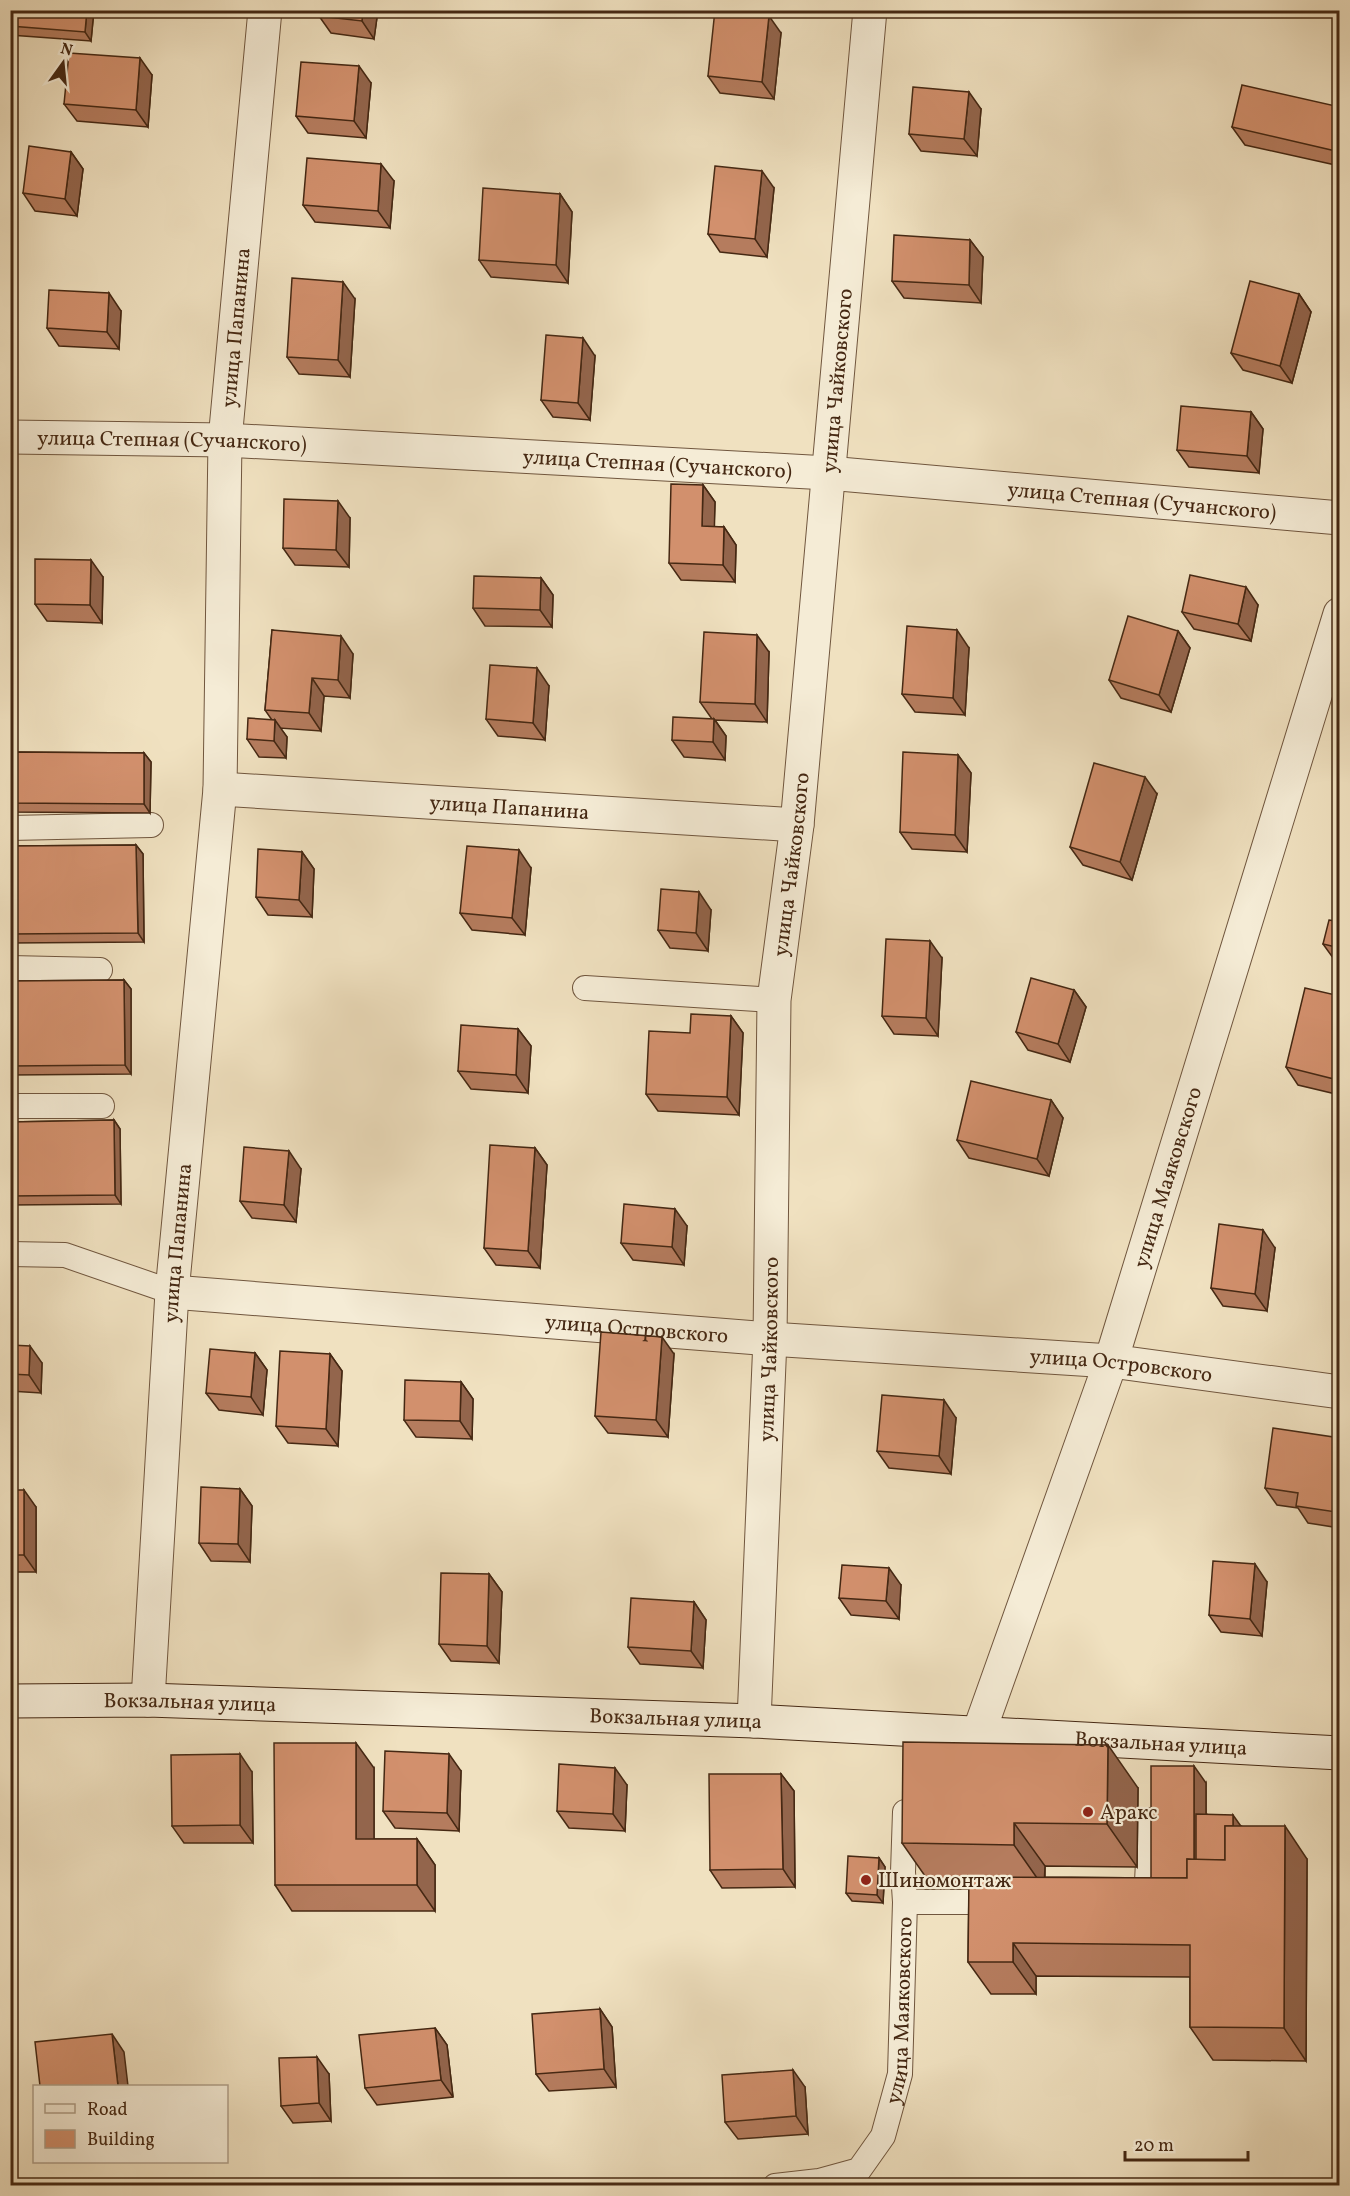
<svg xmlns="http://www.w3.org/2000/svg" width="1350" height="2196" viewBox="0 0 1350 2196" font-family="Vollkorn,serif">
<rect width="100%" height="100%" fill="#f0e1c0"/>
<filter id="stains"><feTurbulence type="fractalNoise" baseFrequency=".00333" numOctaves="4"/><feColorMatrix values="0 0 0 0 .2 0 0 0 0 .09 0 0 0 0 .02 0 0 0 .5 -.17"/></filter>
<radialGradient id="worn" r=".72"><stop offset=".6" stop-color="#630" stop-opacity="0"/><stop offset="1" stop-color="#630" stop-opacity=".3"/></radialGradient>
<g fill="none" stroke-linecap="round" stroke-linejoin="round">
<defs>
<g id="lane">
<polyline points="10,828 151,825"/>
<polyline points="10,968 100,970"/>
<polyline points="585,988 774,1000"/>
<polyline points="10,1106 102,1106"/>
<polyline points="10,1254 65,1255 172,1292"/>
<polyline points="1126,1897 1138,1893 1147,1882 1150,1820"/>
<polyline points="905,1902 1002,1902"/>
<path id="s1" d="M775,2186L819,2181L859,2170L883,2136L900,2074L905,1902L903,1872L905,1812"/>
</g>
<g id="street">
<path id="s2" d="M10,437L225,440L828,473L1340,518"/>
<path id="s3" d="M220,789L797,825"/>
<path id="s4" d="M172,1292L770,1339L1111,1361L1340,1392"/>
<path id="s5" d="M148,1700L172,1292L220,789L225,440L265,10"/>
<path id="s6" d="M754,1721L770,1339L774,1000L797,825L870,10"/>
<path id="s7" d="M979,1732L1111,1361L1340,614"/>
</g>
<g id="secondary">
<path id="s8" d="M10,1701L148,1700L754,1721L1340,1753"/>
</g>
</defs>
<!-- lane casing -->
<use href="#lane" stroke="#70563e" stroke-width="26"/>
<!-- street casing -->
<use href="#street" stroke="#70563e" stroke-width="35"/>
<!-- secondary casing -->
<use href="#secondary" stroke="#452813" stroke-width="35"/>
<!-- lane -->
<use href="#lane" stroke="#f5ecd6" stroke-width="24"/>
<!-- street -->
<use href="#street" stroke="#f5ecd6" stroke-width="33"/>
<!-- secondary -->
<use href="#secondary" stroke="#f5ecd6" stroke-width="33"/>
</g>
<!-- wall -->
<g fill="#b57c5e" stroke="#452813" stroke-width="1.5">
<polygon points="10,10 94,10 91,41 10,35"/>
<polygon points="105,10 161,10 161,14"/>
<polygon points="320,10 378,10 374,39 331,33 319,16"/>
<polygon points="781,33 774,99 720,93 708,76"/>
<polygon points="152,75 148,127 77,121 64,104"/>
<polygon points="371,83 366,138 308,133 296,116"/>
<polygon points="1340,107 1340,166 1245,145 1232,127"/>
<polygon points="981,109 977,156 921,151 909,134"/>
<polygon points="71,152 83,169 77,216 35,211 23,193"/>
<polygon points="394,181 390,228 315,222 303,205"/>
<polygon points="774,188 767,257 720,252 708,234"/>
<polygon points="560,194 572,212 568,283 491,277 479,260"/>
<polygon points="970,240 983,257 981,303 904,298 892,281"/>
<polygon points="1299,294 1311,312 1292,383 1243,370 1231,353"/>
<polygon points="355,299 350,377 299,374 287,357"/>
<polygon points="121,311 119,349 59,346 47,328"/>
<polygon points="595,356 590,420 553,417 541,400"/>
<polygon points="1251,412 1263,429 1259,473 1189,467 1177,450"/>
<polygon points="703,485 715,502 714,527 724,527 736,545 735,582 681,580 669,563"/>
<polygon points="350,518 349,567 295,565 283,548"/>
<polygon points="103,577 102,623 47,621 35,604"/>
<polygon points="541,578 553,595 552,627 485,626 473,608"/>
<polygon points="1258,605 1251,641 1194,629 1182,612"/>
<polygon points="272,630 353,654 350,698 324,696 321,731 280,728 287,737 286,758 259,757 247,739 272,720 265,710"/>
<polygon points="1178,631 1190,648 1171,712 1121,698 1109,680"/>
<polygon points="969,648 965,715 915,712 902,694"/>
<polygon points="769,652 767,722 715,720 726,736 725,760 684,757 672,740 712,719 700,702"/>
<polygon points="549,686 545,740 498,736 486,719"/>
<polygon points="10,752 144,753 151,762 150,813 10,812"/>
<polygon points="958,755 971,773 967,852 912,849 900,832"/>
<polygon points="1157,794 1132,880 1083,865 1070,847"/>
<polygon points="136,845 143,854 144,942 10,943 10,846"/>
<polygon points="302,852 314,869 312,917 268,915 256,897"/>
<polygon points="531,868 525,935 472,930 460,913"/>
<polygon points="711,910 708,951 670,948 658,930"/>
<polygon points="1340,922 1340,962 1336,962 1323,944"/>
<polygon points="942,958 938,1036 894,1034 882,1016"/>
<polygon points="124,980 131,989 131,1074 10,1075 10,981"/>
<polygon points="1074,990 1086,1007 1070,1062 1028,1050 1016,1032"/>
<polygon points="1340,996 1340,1095 1298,1085 1286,1067"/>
<polygon points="731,1016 743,1033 739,1115 658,1111 646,1094 690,1033"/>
<polygon points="518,1029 531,1046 528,1093 471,1089 458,1071"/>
<polygon points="1051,1100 1063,1118 1049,1176 969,1158 957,1140"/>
<polygon points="114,1120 120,1129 121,1204 10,1205 10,1122"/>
<polygon points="535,1148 547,1165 540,1268 496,1265 484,1248"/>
<polygon points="301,1169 296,1222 252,1218 240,1201"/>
<polygon points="687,1226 684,1265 633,1260 621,1243"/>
<polygon points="1275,1248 1267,1311 1223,1306 1211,1288"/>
<polygon points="10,1345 42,1363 41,1393 10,1391"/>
<polygon points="255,1353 267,1370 263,1415 219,1410 206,1393"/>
<polygon points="330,1354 342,1371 338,1446 288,1443 276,1426"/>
<polygon points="674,1354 668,1437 608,1433 595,1416"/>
<polygon points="461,1382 473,1399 472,1439 416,1437 404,1420"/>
<polygon points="956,1418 951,1474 889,1468 877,1451"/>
<polygon points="1340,1438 1340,1528 1308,1523 1298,1508 1277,1505 1265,1488"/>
<polygon points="240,1489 252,1506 250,1562 211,1561 199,1543"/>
<polygon points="10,1490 36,1507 36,1572 10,1572"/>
<polygon points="489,1574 502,1592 499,1663 451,1661 439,1644"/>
<polygon points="1267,1582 1262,1636 1221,1632 1209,1615"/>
<polygon points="901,1585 899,1619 851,1615 839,1598"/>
<polygon points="694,1602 706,1620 703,1668 640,1664 628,1647"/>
<polygon points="374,1768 374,1839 417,1839 435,1865 435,1911 292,1911 275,1885"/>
<polygon points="461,1771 459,1831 395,1828 383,1811"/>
<polygon points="252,1772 253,1843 184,1843 172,1826"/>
<polygon points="781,1774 794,1791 795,1887 722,1888 710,1870"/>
<polygon points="1206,1783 1206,1814 1241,1826 1307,1859 1306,2061 1213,2060 1190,2027 1190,1977 1036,1976 1036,1994 991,1994 968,1962 969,1887 932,1886 902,1843 1138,1788 1137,1867 1045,1866 1045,1877 1151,1878"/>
<polygon points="627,1785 625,1831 569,1828 557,1811"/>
<polygon points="879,1858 885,1867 883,1903 852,1901 846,1893"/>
<polygon points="600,2009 612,2027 616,2087 549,2091 536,2074"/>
<polygon points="435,2028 447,2045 453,2097 377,2105 365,2088"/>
<polygon points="329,2074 331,2121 293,2123 281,2106"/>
<polygon points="805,2087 808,2134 738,2139 725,2122"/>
</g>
<!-- shaded-wall -->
<g fill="#93654c" stroke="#452813" stroke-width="1.5">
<polygon points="87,10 94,10 91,41 85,32"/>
<polygon points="363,10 378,10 374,39 362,21"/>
<polygon points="769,16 781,33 774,99 762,82"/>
<polygon points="140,58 152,75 148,127 136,110"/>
<polygon points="359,66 371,83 366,138 354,121"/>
<polygon points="969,92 981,109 977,156 964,139"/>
<polygon points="71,152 83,169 77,216 65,199"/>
<polygon points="381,164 394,181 390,228 378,211"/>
<polygon points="762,171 774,188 767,257 755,239"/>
<polygon points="560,194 572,212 568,283 556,265"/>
<polygon points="970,240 983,257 981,303 969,285"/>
<polygon points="343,282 355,299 350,377 338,360"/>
<polygon points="109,293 121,311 119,349 107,332"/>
<polygon points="1299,294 1311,312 1292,383 1280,366"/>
<polygon points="583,338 595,356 590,420 578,403"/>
<polygon points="1251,412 1263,429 1259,473 1247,456"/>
<polygon points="703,485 715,502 714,544 702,526"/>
<polygon points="338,501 350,518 349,567 336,550"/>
<polygon points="724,527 736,545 735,582 723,565"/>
<polygon points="91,560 103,577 102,623 90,605"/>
<polygon points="541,578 553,595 552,627 540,610"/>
<polygon points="1246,587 1258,605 1251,641 1238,624"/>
<polygon points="957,630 969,648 965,715 953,698"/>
<polygon points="1178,631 1190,648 1171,712 1159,695"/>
<polygon points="757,635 769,652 767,722 755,704"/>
<polygon points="341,636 353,654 350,698 338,680"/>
<polygon points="537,668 549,686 545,740 533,723"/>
<polygon points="312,678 324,696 321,731 309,713"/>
<polygon points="714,719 726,736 725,760 713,742"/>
<polygon points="275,720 287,737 286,758 274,741"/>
<polygon points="144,753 151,762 150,813 144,804"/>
<polygon points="958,755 971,773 967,852 955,835"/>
<polygon points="1145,777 1157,794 1132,880 1120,862"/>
<polygon points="136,845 143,854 144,942 138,933"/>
<polygon points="519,850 531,868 525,935 512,918"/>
<polygon points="302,852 314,869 312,917 299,900"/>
<polygon points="699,892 711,910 708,951 696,933"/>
<polygon points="930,941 942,958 938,1036 926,1018"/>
<polygon points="124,980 131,989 131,1074 125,1065"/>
<polygon points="1074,990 1086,1007 1070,1062 1058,1044"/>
<polygon points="731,1016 743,1033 739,1115 727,1097"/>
<polygon points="518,1029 531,1046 528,1093 516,1075"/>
<polygon points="1051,1100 1063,1118 1049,1176 1037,1159"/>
<polygon points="114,1120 120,1129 121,1204 115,1195"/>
<polygon points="535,1148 547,1165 540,1268 528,1251"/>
<polygon points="289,1151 301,1169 296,1222 284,1205"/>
<polygon points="675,1209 687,1226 684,1265 672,1247"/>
<polygon points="1263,1230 1275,1248 1267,1311 1255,1294"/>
<polygon points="662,1337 674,1354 668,1437 656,1420"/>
<polygon points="30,1346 42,1363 41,1393 29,1375"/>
<polygon points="255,1353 267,1370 263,1415 251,1397"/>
<polygon points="330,1354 342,1371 338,1446 326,1429"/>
<polygon points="461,1382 473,1399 472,1439 460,1421"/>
<polygon points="944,1400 956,1418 951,1474 939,1456"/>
<polygon points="240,1489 252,1506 250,1562 238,1544"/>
<polygon points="24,1490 36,1507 36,1572 24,1555"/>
<polygon points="1339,1491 1340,1492 1340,1517 1336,1512"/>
<polygon points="1255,1564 1267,1582 1262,1636 1250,1619"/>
<polygon points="889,1568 901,1585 899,1619 886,1601"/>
<polygon points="489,1574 502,1592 499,1663 487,1646"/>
<polygon points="694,1602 706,1620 703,1668 691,1651"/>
<polygon points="356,1743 374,1768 374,1865 356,1839"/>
<polygon points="1108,1745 1138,1788 1137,1867 1107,1824"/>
<polygon points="240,1754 252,1772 253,1843 240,1825"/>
<polygon points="449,1754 461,1771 459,1831 447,1813"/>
<polygon points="1194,1766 1206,1783 1206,1873 1194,1891"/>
<polygon points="615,1768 627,1785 625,1831 613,1814"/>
<polygon points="781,1774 794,1791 795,1887 783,1869"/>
<polygon points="1233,1815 1245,1832 1233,1873"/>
<polygon points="1014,1823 1045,1866 1044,1888 1014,1845"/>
<polygon points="1285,1826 1307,1859 1306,2061 1284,2028"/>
<polygon points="417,1839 435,1865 435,1911 417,1885"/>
<polygon points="879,1858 885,1867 883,1903 877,1895"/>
<polygon points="1013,1943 1036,1976 1036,1994 1013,1962"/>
<polygon points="600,2009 612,2027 616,2087 604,2069"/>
<polygon points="435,2028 447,2045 453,2097 441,2080"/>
<polygon points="112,2034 124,2052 128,2086 118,2086"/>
<polygon points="317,2057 329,2074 331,2121 319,2103"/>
<polygon points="793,2070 805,2087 808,2134 796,2116"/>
</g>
<!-- building -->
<g fill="#d2906d" stroke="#452813" stroke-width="1.5">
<polygon points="10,10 87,10 85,32 10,26"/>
<polygon points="320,10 363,10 362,21 319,16"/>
<polygon points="715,10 769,16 762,82 708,76"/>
<polygon points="69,53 140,58 136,110 64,104"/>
<polygon points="301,62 359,66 354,121 296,116"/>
<polygon points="1242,85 1340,107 1340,152 1232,127"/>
<polygon points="913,87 969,92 964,139 909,134"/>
<polygon points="29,146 71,152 65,199 23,193"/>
<polygon points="307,158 381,164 378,211 303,205"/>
<polygon points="715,166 762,171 755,239 708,234"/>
<polygon points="483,188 560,194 556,265 479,260"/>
<polygon points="894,235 970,240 969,285 892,281"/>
<polygon points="292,278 343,282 338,360 287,357"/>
<polygon points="1250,281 1299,294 1280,366 1231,353"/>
<polygon points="49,290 109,293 107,332 47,328"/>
<polygon points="546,335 583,338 578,403 541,400"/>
<polygon points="1181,406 1251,412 1247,456 1177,450"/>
<polygon points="671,484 703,485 702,526 724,527 723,565 669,563"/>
<polygon points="284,499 338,501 336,550 283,548"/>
<polygon points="35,559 91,560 90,605 35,604"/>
<polygon points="1190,575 1246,587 1238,624 1182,612"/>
<polygon points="474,576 541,578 540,610 473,608"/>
<polygon points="1128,616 1178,631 1159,695 1109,680"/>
<polygon points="907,626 957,630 953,698 902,694"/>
<polygon points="272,630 341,636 338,680 312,678 309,713 265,710"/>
<polygon points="704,632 757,635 755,704 700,702"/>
<polygon points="490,665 537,668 533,723 486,719"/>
<polygon points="673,717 714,719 713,742 672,740"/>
<polygon points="248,718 275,720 274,741 247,739"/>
<polygon points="10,752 144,753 144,804 10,803"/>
<polygon points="903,752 958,755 955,835 900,832"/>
<polygon points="1094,763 1145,777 1120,862 1070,847"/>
<polygon points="136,845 138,933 10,934 10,846"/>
<polygon points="467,846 519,850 512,918 460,913"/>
<polygon points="258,849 302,852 299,900 256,897"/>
<polygon points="661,889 699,892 696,933 658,930"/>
<polygon points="1329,920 1340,922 1340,948 1323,944"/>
<polygon points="886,939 930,941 926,1018 882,1016"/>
<polygon points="1031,978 1074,990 1058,1044 1016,1032"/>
<polygon points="124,980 125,1065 10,1066 10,981"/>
<polygon points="1305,988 1340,996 1340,1072 1338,1080 1286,1067"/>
<polygon points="691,1014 731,1016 727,1097 646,1094 649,1031 690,1033"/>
<polygon points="461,1025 518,1029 516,1075 458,1071"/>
<polygon points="971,1081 1051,1100 1037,1159 957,1140"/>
<polygon points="114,1120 115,1195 10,1196 10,1122"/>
<polygon points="490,1145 535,1148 528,1251 484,1248"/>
<polygon points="244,1147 289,1151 284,1205 240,1201"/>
<polygon points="624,1204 675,1209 672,1247 621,1243"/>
<polygon points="1219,1224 1263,1230 1255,1294 1211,1288"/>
<polygon points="601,1332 662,1337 656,1420 595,1416"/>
<polygon points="10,1345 30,1346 29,1375 10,1374"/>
<polygon points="210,1349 255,1353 251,1397 206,1393"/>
<polygon points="280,1351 330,1354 326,1429 276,1426"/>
<polygon points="405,1380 461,1382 460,1421 404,1420"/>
<polygon points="882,1395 944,1400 939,1456 877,1451"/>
<polygon points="1273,1428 1340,1438 1340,1491 1336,1512 1296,1506 1298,1493 1265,1488"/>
<polygon points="201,1487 240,1489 238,1544 199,1543"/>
<rect x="10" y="1490" width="14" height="65"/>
<polygon points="1213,1561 1255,1564 1250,1619 1209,1615"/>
<polygon points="842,1565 889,1568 886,1601 839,1598"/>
<polygon points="441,1573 489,1574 487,1646 439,1644"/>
<polygon points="631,1598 694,1602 691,1651 628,1647"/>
<polygon points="903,1742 1108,1745 1107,1824 1014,1823 1014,1845 902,1843"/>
<polygon points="274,1743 356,1743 356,1839 417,1839 417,1885 275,1885"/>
<polygon points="385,1751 449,1754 447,1813 383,1811"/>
<polygon points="240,1754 240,1825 172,1826 171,1755"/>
<polygon points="559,1764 615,1768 613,1814 557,1811"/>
<polygon points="1151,1766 1194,1766 1194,1860 1187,1859 1187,1878 1151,1878"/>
<polygon points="709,1774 781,1774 783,1869 710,1870"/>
<polygon points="1196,1814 1233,1815 1233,1826 1225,1826 1225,1860 1196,1860"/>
<polygon points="1225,1826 1285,1826 1284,2028 1190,2027 1190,1945 1013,1943 1013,1962 968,1962 969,1877 1187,1878 1187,1859 1225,1860"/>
<polygon points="848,1856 879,1858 877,1895 846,1893"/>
<polygon points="600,2009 604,2069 536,2074 532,2014"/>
<polygon points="435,2028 441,2080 365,2088 359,2035"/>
<polygon points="112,2034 118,2086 40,2086 35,2042"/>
<polygon points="317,2057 319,2103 281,2106 279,2058"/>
<polygon points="793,2070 796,2116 725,2122 722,2075"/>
</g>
<!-- markers -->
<g fill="#8f2418" stroke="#f5ecd6" stroke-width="2">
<circle cx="1088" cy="1812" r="6"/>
<circle cx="866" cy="1880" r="6"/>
</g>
<g text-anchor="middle" stroke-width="4.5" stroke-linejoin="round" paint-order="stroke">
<!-- street labels -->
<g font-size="21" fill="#452813" stroke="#f5ecd6">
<text dy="7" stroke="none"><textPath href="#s5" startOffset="1376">улица Папанина</textPath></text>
<text dy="7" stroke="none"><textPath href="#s6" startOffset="1344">улица Чайковского</textPath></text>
<text dy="7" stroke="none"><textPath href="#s2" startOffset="162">улица Степная (Сучанского)</textPath></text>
<text dy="7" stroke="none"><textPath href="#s2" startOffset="648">улица Степная (Сучанского)</textPath></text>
<text dy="7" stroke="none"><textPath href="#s2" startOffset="1134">улица Степная (Сучанского)</textPath></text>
<text dy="7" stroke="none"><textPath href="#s3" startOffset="290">улица Папанина</textPath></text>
<text dy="7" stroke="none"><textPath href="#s6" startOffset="858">улица Чайковского</textPath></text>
<text dy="7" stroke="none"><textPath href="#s7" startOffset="586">улица Маяковского</textPath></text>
<text dy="7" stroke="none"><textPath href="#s5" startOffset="458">улица Папанина</textPath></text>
<text dy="7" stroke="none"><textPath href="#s4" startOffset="466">улица Островского</textPath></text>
<text dy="7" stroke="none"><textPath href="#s6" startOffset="372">улица Чайковского</textPath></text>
<text dy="7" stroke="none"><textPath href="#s4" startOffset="952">улица Островского</textPath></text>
<text dy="7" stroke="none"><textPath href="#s8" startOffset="180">Вокзальная улица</textPath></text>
<text dy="7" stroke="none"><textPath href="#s8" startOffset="666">Вокзальная улица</textPath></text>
<text dy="7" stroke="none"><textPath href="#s8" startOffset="1152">Вокзальная улица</textPath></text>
<text dy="7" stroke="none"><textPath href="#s1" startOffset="255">улица Маяковского</textPath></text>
</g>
<!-- poi labels -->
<g font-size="21" fill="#452813" stroke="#f5ecd6" text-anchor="start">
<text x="1100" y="1819">Аракс</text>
<text x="878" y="1887">Шиномонтаж</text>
</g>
</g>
<!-- margin -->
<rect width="1350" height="2196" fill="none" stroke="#f0e1c0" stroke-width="36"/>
<rect x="12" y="12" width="1326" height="2172" fill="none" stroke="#452813" stroke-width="3"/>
<rect x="18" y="18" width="1314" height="2160" fill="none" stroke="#452813" stroke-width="1.5"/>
<!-- legend -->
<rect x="33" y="2085" width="195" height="78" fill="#f5ecd6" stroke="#af9e88" stroke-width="1.5"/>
<rect x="45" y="2104" width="30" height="9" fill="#f5ecd6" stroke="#af9e88" stroke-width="1.5"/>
<text x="87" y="2115" font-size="18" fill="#452813">Road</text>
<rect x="45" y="2130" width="30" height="18" fill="#d2906d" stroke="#af9e88" stroke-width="1.5"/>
<text x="87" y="2145" font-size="18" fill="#452813">Building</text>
<!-- north arrow -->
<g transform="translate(63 63) rotate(15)" stroke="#f5ecd6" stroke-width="4.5" paint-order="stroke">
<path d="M0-4.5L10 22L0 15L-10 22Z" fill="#452813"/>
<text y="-9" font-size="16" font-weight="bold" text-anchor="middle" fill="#452813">N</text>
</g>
<!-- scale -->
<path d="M1125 2151v9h123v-9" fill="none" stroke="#452813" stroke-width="3"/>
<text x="1134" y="2151" font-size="18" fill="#452813" stroke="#f5ecd6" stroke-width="4.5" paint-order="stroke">20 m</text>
<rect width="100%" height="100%" filter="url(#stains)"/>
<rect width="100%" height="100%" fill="url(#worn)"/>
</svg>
